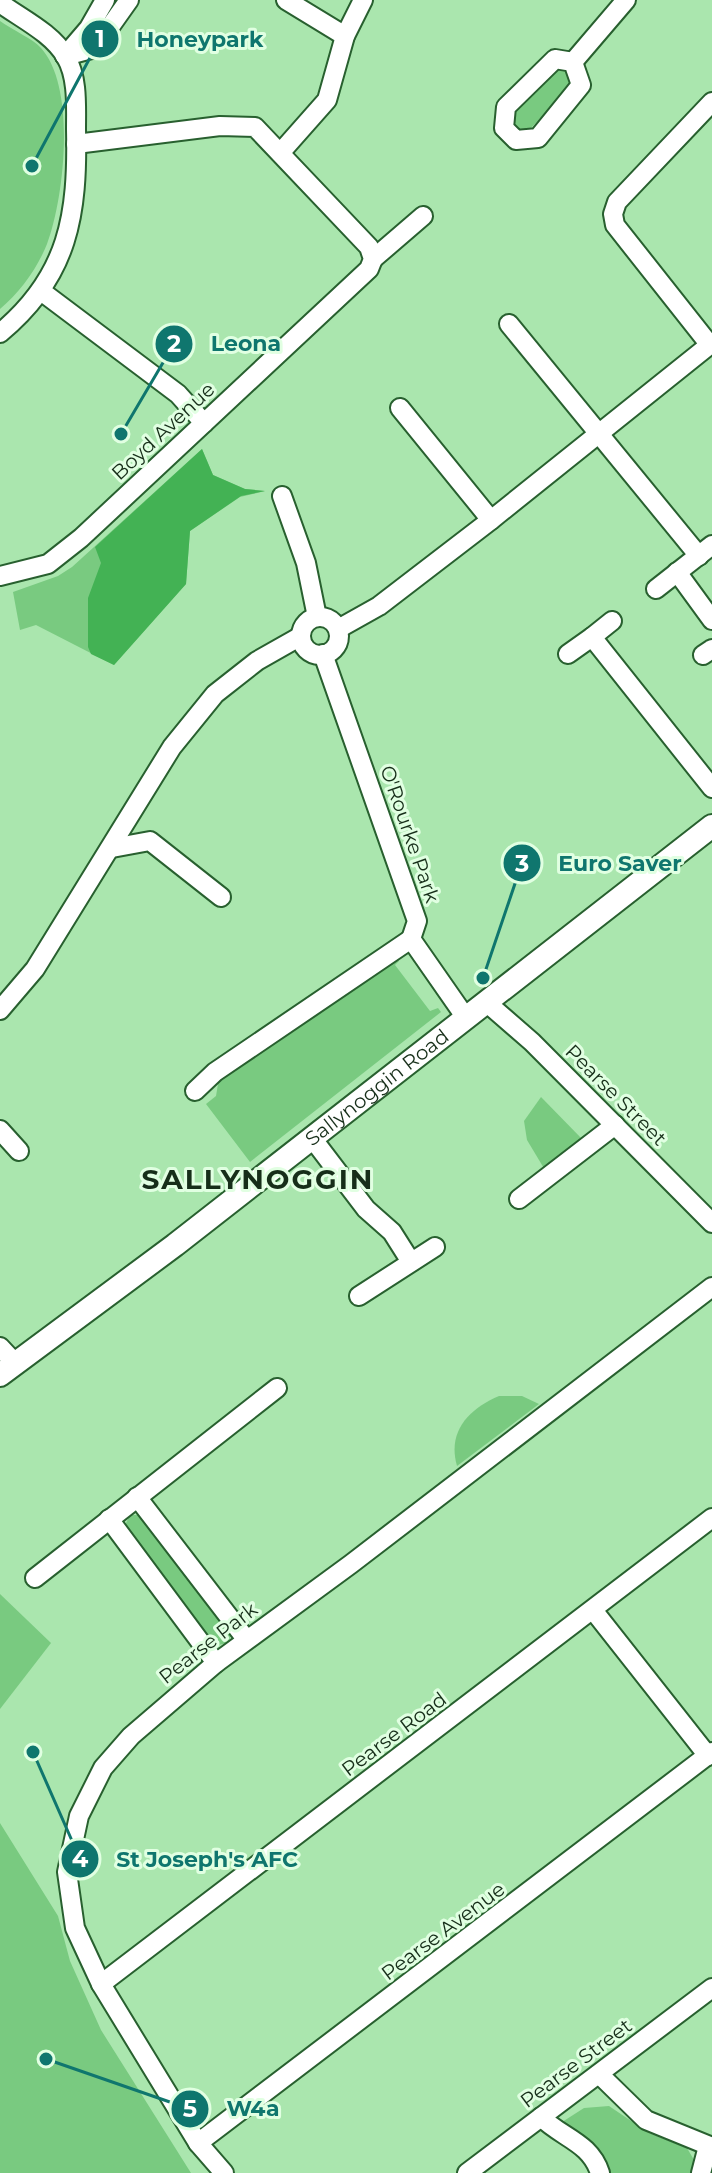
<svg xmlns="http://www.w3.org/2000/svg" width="712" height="2173" viewBox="0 0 712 2173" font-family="Montserrat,sans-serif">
<rect width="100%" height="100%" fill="#aae6ae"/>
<!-- green -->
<g fill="#79ca80">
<path d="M0,21C12,30 32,38 41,48C77,88 64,199 47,244C37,269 20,292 0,309Z"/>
<polygon points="556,67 566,70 571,79 568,89 529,130 514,129 509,115"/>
<polygon points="202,449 213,475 245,489 265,491 240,497 190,531 186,584 114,665 36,625 20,630 13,592 58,576 72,567"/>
<polygon points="395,957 399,961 395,965 430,1011 438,1008 441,1012 250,1162 206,1104 216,1096 219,1078"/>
<polygon points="541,1097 583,1140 545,1170 527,1140 524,1121"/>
<path d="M499,1396H522L539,1404L457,1466C447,1431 469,1409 499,1396Z"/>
<polygon points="130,1515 141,1515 231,1629 229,1643 211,1646 124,1527"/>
<polygon points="0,1594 51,1643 0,1709"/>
<polygon points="0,1823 58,1916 70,1961 101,2030 191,2173 0,2173"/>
<polygon points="609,2106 649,2133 687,2148 694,2160 692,2173 606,2173 591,2143 559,2124 584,2108"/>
</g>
<!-- forest -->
<polygon fill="#43b254" points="202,449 213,475 245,489 265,491 241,496 190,531 186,584 114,665 91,654 88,647 88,598 101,563 95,547"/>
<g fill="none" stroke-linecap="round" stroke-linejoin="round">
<defs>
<g id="minor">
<polyline points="286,0 345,36"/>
<path d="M0,3C22,19 52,33 66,57C78,78 76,106 76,129C78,214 69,276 0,333"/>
<polyline points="65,56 95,48 129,0"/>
<polyline points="65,56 89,28 105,0"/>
<polygon points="555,59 573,62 581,85 538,138 516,140 504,128 506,107"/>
<polyline points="573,62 626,0"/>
<polyline points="281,152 327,100 345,36 363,0"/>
<polyline points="373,259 423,216"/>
<polyline points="41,291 178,394 204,423"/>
<polyline points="509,324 699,556"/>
<polyline points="709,344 615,225 613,214 617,202 712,102"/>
<polyline points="400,408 491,520"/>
<polyline points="282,496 306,563 317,617"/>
<polyline points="677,572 712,620"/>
<polyline points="0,576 48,564 81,538 369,269 373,259 369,247 255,127 220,126 76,144"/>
<polyline points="656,589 712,545"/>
<circle cx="320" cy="636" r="19"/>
<polyline points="338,629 379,606 491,520 712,343"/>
<polyline points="592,637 612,621"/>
<polyline points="323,654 417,921 411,939 466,1018"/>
<polyline points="568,654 592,637 712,788"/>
<polyline points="703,655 712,649"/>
<polyline points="112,848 150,841 221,897"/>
<polyline points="486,1002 532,1042 712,1223"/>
<polyline points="0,1010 35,969 172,747 215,694 257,661 301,636"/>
<polyline points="195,1091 215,1072 411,939"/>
<polyline points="0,1130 19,1151"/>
<polyline points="312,1138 366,1209 392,1232 411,1262"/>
<polyline points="519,1199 615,1125"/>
<polyline points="359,1296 435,1247"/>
<polyline points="0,1347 15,1363"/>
<polyline points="137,1497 246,1639"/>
<polyline points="109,1519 216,1663"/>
<polyline points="35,1578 277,1388"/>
<polyline points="593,1610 708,1756"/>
<polyline points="101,1984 712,1518"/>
<polyline points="599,2074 646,2120 712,2147"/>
<path d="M541,2117C562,2138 590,2142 600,2173"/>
<polyline points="198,2143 712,1752"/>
<polyline points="224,2173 198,2143 101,1984 75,1928 67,1872 79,1816 103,1768 131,1736 216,1663 351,1564 712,1287"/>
<polyline points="467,2173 712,1988"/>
<polyline points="701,2173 708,2146"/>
</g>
<g id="tertiary">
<path id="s1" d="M0,1375L175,1245L712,826"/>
</g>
</defs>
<!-- minor casing -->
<use href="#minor" stroke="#28602f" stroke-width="22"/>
<!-- tertiary casing -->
<use href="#tertiary" stroke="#28602f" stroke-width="26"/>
<!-- minor -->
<use href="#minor" stroke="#fff" stroke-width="18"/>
<!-- tertiary -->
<use href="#tertiary" stroke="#fff" stroke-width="22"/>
</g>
<g text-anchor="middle" stroke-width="6" stroke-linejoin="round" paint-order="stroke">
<!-- street labels -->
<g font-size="20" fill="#162e19" stroke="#e1ffe2">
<text transform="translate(163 431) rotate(-43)" y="7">Boyd Avenue</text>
<text transform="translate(410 834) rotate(71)" y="7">O'Rourke Park</text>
<text dy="7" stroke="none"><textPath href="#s1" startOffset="474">Sallynoggin Road</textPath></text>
<text transform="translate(616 1095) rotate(45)" y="7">Pearse Street</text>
<text transform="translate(208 1643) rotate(-38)" y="7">Pearse Park</text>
<text transform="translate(394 1734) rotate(-37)" y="7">Pearse Road</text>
<text transform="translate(443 1931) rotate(-37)" y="7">Pearse Avenue</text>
<text transform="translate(576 2063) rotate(-37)" y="7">Pearse Street</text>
</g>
<!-- district labels -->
<g font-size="28" font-weight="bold" letter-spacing="2" fill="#162e19" stroke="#e1ffe2">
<text x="258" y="1189">SALLYNOGGIN</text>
</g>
</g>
<!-- callouts -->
<path fill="none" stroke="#0f766e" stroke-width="3" d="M32 166L100 39M121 434L174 344M483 978L522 863M33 1752L80 1859M46 2059L190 2109"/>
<g fill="#0f766e" stroke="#e1ffe2" stroke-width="3">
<circle cx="32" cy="166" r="8"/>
<circle cx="121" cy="434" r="8"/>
<circle cx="483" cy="978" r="8"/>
<circle cx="33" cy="1752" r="8"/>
<circle cx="46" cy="2059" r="8"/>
<circle cx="100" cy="39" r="20"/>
<circle cx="174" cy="344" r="20"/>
<circle cx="522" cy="863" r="20"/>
<circle cx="80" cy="1859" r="20"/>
<circle cx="190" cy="2109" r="20"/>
</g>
<g font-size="24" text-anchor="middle" font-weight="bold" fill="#fff">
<text x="100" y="47">1</text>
<text x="174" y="352">2</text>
<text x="522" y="872">3</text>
<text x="80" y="1867">4</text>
<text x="190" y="2117">5</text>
</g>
<g font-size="22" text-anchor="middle" font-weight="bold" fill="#0f766e" stroke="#e1ffe2" stroke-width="6" stroke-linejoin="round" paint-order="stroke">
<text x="200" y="47">Honeypark</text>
<text x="246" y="351">Leona</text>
<text x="620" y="871">Euro Saver</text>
<text x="207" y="1867">St Joseph's AFC</text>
<text x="253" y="2116">W4a</text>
</g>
</svg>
